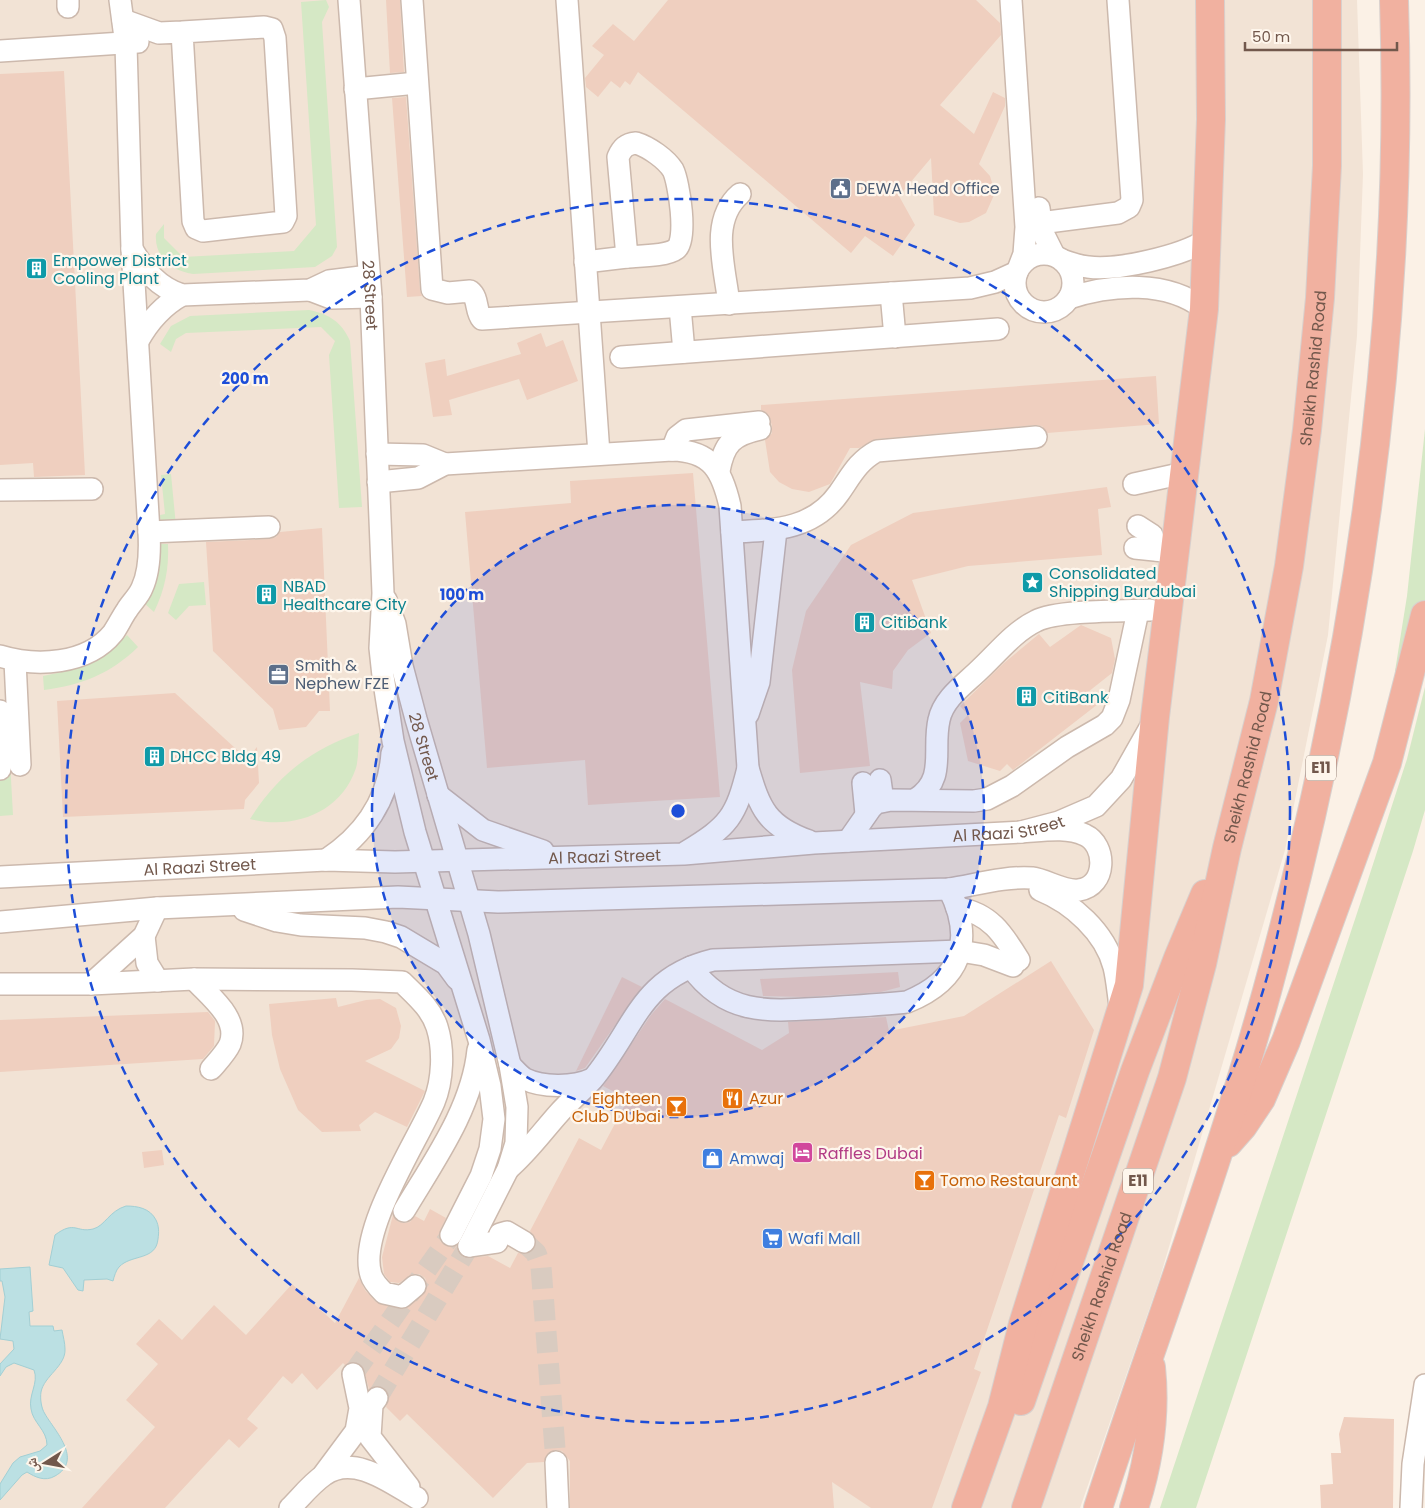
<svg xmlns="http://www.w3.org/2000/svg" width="1425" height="1508" viewBox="0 0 1425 1508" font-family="Poppins,'Noto Naskh Arabic',sans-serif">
<rect width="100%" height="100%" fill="#fbf1e6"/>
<!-- residential -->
<polygon fill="#f2e3d5" points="0,0 1357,0 1363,174 1357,336 1328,635 1285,850 1159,1281 1080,1508 0,1508"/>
<!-- green -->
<g fill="#d5e8c5">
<path d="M326,0L329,7L322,22L337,247L332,256L315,267L193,274C172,271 154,257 156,234L164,224V238L183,257L294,251L316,225L301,2Z"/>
<path d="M309,310C329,314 342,322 350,341L362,507L339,508L329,355L335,341L321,327L186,333L176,339L171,352L160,344L171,326L190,316Z"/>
<polygon points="1425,429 1425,606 1409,674 1395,671 1407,596"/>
<polygon points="171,474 176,526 161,527 160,515 165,514 161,475"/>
<path d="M154,544H168C169,569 165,589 154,612L144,603Z"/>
<polygon points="204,582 206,605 189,606 176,620 168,613 179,584"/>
<path d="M127,635L138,647C110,674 82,685 44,690L43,676C76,670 103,660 127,635Z"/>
<polygon points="1425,687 1425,810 1413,851 1196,1508 1160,1508 1365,889 1407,759"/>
<path d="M359,733C358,744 359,757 356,768C341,813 294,830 250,819C277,776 311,749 359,733Z"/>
<polygon points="10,761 13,815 0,816 0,779"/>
</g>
<!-- water -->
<g fill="#bbe0e3" stroke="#a2cfd4">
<path d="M126,1206C137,1206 150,1208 156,1220C159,1226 159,1232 158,1239C156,1261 131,1254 119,1267C116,1270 114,1277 113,1281L107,1279L84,1280L83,1291L78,1290L63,1268L49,1265L55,1235C75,1220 76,1233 93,1229C105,1226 109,1211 126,1206Z"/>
<path d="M30,1267L33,1311L29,1312L30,1326H53L54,1331L62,1330C63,1336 65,1343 65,1349C66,1366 44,1376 41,1392C40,1398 41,1408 45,1414C54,1430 84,1460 55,1476C45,1482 35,1477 27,1472L22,1475L0,1500V1484L13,1463L20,1457L40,1451L47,1445C47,1430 33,1423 31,1409C28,1395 39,1383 34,1370L14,1363L6,1367L0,1376V1364L14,1349L13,1341L0,1339L5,1297L2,1281H0V1269Z"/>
</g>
<!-- building -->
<g fill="#efcfbf">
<polygon points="386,0 400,0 404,72 390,73"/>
<polygon points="668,0 976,0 1000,23 1001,35 940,105 974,134 993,92 1005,98 1005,106 979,164 990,176 993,186 994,195 986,213 969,222 960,223 934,215 931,158 899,196 915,225 893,256 865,236 851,253 638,72 630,85 625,81 620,88 611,81 598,97 586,87 585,78 604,55 592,46 613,24 634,41"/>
<polygon points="64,71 85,475 34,477 33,463 0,465 0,74"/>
<polygon points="406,97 420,290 422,296 407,297 392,98"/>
<polygon points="541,333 546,347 563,340 578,381 527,400 519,379 449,400 452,415 433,417 425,363 445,359 447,376 521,354 517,343"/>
<polygon points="1156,376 1159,424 1047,433 1042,426 1035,425 876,439 859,448 850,448 830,484 809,492 792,489 779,482 770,472 765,440 772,433 772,426 769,415 761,410 761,405"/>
<polygon points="693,473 720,797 588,805 585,760 487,768 465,512 571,503 570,481"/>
<polygon points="1107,487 1111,507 1098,509 1102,555 968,566 912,580 931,633 908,650 893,671 892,689 860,682 870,766 800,773 792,670 806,611 851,545 913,513"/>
<polygon points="322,528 330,711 319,711 306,727 279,730 273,709 213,651 206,542 270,539 276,537 280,532"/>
<polygon points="1081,625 1111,638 1115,659 1112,673 1088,692 1098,704 1013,770 1007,764 1000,771 968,761 960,723 968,715 960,706 1004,663 1039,634 1050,647"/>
<polygon points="175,693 247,759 257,747 259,783 245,800 244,809 63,817 57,701"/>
<polygon points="1051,961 1094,1030 1066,1118 1059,1115 974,1369 981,1372 932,1508 871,1508 832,1482 834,1508 570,1508 570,1461 562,1451 556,1450 549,1452 544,1462 527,1463 493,1498 407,1414 400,1421 386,1407 389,1399 385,1388 378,1386 369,1389 363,1366 351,1362 345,1365 343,1363 317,1390 302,1373 292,1384 283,1376 247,1419 258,1428 239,1448 229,1439 165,1508 82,1508 155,1427 126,1400 158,1364 136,1344 159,1319 182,1340 214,1305 246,1335 292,1284 335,1323 359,1278 365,1290 376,1302 405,1309 423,1295 427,1284 425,1278 419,1274 412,1274 399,1283 390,1282 384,1274 382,1257 393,1215 397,1221 403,1223 410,1222 415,1216 424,1221 430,1209 446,1218 440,1230 440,1241 446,1246 457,1246 459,1253 465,1258 488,1256 510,1268 518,1253 531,1253 536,1242 530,1231 579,1138 601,1150 628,1099 603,1086 651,1015 665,999 762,1050 789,1033 788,1022 886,1017 889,1031 964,1016"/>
<polygon points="898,972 900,987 881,992 805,997 763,996 760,979"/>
<polygon points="622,977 642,987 585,1068 576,1071"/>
<polygon points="336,998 338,1007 366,1000 380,999 396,1008 401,1026 399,1038 391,1049 365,1061 425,1091 407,1127 375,1112 359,1125 361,1131 322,1132 298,1110 280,1069 272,1035 269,1004"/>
<polygon points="208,1012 215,1021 214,1046 203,1059 0,1072 0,1020"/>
<polygon points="162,1150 164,1165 144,1168 142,1152"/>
<polygon points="1344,1417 1394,1419 1393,1508 1321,1508 1320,1485 1333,1484 1331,1453 1341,1453 1339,1434"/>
</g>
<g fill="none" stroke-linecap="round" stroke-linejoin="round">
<!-- minor-tunnel -->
<g stroke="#d9cbc0" stroke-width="21" stroke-dasharray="21 11" stroke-linecap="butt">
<polyline points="524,1242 536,1253 541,1267 556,1462"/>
<polyline points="353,1374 451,1235"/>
<polyline points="377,1398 469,1246"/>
</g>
<defs>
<g id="minor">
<polyline points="68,0 68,7"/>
<path id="s1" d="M349,0L371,297L383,593L380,648L383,676L393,741L415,832L479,1040L490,1086L494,1119L490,1149L481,1176L451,1235"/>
<path d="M412,0L432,289L448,293L470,291C479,298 475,311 482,319L970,288L995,282L1017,272"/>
<polyline points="567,0 599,454"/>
<polyline points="1011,0 1026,227 1024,254 1019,267"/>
<polyline points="123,20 159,33 182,32 193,221 196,228 203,231 283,222 286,216 275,38 272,29 264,27 182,32"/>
<polyline points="0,51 138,42"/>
<polyline points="355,89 417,83"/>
<path d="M636,143C649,147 666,159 673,170C679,182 688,241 676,249C667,256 639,256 627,257L618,157C622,148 626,144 636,143Z"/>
<polyline points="1039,208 1042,231 1054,255"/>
<polyline points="1040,223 1118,213 1129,207 1132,200 1118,0"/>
<path d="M132,249C145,271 158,287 182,295L310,290L329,281L369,276"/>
<circle cx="1044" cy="283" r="29"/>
<path d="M1062,260C1070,263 1079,266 1088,267C1117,271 1182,256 1206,240"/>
<polyline points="585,262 627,257"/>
<polyline points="310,290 331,298 371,297"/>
<polyline points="891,293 895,337"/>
<path d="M1069,298C1112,284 1167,280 1204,309"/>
<path d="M729,304C725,267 709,221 740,194"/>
<polyline points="680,307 684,352"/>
<path d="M138,341C149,321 162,306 182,295"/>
<polyline points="621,357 998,329"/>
<polyline points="672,450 677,437 686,430 759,422"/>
<polyline points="377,454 423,455 445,464"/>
<path d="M719,471C724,443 733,435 760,429"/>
<path d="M378,482L418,478L445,464L672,450C712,451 722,471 730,506L748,768C760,809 767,826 809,841"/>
<polyline points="1134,484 1184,473"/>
<polyline points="0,490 92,489"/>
<polyline points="1138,526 1152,535 1157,550"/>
<polyline points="149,532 269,527"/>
<path d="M732,532C774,530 813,530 839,493C851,476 858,461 877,451L1036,437"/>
<polyline points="1135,548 1174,552"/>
<path id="s2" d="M386,600L395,624L402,666L416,719L479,934L510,1065L517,1107L516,1143L508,1169L469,1246"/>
<path d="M0,656C36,667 87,665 113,633C118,626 122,617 127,610C131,603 139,596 142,588C150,571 150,550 149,532L132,249L126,45L120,0"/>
<polyline points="15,661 20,765"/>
<polyline points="0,711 0,769"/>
<polyline points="748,714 759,682 776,530"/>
<polyline points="880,780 883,801"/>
<polyline points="863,783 866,814"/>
<polyline points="438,795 483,830 543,851"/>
<path d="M916,799C947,779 932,750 939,720C943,700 962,686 976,673C995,656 1013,632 1036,621C1057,610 1124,611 1150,610"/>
<polyline points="848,841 871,808 876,803 891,800 974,801 987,799 1012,786 1067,747 1105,725 1112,718 1119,700 1138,611"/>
<path d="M686,852C729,826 736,817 748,768"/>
<path d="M326,860C364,835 389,799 392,753"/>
<path id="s3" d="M0,877L326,860L395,862L684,854L814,843L1021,832L1059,822L1096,806L1121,779L1151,726"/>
<path d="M1040,890C1072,903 1105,932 1114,967C1117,979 1118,993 1120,1006"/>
<path d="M957,908C990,913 1003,934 1019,960"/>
<polyline points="244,910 277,921 301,925 365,928 386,932 401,937 446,964 457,979"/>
<path d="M0,922L157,908L398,897L498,902L949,889C975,885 1005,876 1032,878C1047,880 1064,892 1079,890C1107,886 1107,845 1085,835C1067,826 1040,831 1021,832"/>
<polyline points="144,936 147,963 158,981"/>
<path d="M691,967C727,1017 771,1011 826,1008C853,1006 880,1005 907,1002C961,980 975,941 949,889"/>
<path d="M194,979C209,996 240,1018 230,1044C226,1053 217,1062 211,1069"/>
<path d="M0,984H91L194,979L352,980L402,982C415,995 431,1008 437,1027C444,1049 443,1080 434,1102C417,1142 357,1232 371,1275C373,1282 379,1288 384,1293L402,1297L415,1286"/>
<polyline points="91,984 144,936 157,908"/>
<path d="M510,1065C515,1070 520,1076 525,1079C543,1088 575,1087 592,1079"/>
<path d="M508,1169C528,1152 542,1132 560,1112C570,1101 582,1091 592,1080C635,1029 639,978 713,960L960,951L984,955L1013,966"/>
<path d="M404,1211C433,1162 472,1109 478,1050"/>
<polyline points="469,1246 497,1242 500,1234 507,1232 524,1242"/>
<polyline points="377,1398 372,1405 370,1437 409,1487"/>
<polyline points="556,1462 558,1508"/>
<polyline points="324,1474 356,1431 360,1408 353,1374"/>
<path d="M290,1508C301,1497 311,1484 324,1475C354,1453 392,1484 417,1498"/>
<polyline points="1411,1508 1413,1464 1425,1385"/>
</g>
<g id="highway">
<polyline points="1228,1143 1243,1126 1261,1099 1286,1041 1387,763 1425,615"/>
<polyline points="1021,1401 1135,1071 1178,958 1205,894"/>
<polyline points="966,1508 1002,1407 1023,1324 1129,985 1155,717 1204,309 1211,119 1210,0"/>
<path id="s4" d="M1026,1508L1172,1078L1202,964L1227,848L1264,701L1289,566L1307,430L1320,298L1327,166V0"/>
<path d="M1098,1508C1154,1336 1219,1166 1267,991C1356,669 1405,334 1394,0"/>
<path d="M1134,1508C1149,1462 1156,1415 1151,1367"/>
</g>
</defs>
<!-- minor casing -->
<use href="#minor" stroke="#ccb9ad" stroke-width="24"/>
<!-- highway casing -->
<use href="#highway" stroke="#d8d0cd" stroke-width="30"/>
<!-- minor -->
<use href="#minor" stroke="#fff" stroke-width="21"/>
<!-- highway -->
<use href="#highway" stroke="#f1b1a0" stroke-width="28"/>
</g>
<!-- distance rings -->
<circle cx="678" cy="811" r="306" fill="#1d4ed8" fill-opacity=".12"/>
<g fill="none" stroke="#1d4ed8" stroke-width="2.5" stroke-dasharray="9 6">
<circle cx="678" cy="811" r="306"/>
<circle cx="678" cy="811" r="612"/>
</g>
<!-- icons -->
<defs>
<symbol id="civic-square" viewBox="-11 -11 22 22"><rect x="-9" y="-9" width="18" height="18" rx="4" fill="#5c6f8a" stroke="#fef6ec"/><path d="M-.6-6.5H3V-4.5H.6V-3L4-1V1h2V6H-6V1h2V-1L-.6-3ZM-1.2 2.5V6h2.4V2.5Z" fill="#fff"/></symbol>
<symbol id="building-square" viewBox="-11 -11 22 22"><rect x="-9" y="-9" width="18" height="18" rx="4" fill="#0f9aa8" stroke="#fef6ec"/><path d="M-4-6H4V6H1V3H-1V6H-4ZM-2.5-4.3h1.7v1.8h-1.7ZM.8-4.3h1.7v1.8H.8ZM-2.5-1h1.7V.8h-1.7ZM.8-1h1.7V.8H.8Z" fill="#fff"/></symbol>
<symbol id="sight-square" viewBox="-11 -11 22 22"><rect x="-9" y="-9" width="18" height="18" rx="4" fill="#0f9aa8" stroke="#fef6ec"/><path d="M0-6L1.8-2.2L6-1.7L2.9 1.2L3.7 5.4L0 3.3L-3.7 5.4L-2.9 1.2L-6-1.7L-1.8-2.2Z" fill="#fff"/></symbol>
<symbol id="office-square" viewBox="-11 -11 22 22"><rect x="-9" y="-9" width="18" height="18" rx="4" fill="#5c6f8a" stroke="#fef6ec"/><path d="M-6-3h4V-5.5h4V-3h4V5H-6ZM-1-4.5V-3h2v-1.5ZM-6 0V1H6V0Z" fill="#fff"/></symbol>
<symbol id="restaurant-square" viewBox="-11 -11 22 22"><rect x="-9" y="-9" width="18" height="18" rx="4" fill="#e8710a" stroke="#fef6ec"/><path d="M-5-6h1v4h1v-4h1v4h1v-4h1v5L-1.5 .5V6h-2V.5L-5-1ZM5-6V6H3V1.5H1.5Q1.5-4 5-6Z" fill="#fff"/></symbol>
<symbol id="bar-square" viewBox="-11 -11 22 22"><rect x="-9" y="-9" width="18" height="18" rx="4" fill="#e8710a" stroke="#fef6ec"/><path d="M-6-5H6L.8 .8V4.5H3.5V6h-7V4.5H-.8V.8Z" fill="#fff"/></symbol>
<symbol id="hotel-square" viewBox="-11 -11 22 22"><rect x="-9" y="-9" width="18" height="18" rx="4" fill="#d1479c" stroke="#fef6ec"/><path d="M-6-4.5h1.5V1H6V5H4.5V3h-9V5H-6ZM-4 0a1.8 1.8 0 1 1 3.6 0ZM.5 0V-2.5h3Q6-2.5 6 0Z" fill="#fff"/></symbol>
<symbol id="shop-square" viewBox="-11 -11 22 22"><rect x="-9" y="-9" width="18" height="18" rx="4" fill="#3f7fe0" stroke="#fef6ec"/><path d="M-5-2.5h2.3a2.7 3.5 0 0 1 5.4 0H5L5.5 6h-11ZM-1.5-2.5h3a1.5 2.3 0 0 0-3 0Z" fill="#fff"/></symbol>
<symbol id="supermarket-square" viewBox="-11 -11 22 22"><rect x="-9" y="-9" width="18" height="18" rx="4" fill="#3f7fe0" stroke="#fef6ec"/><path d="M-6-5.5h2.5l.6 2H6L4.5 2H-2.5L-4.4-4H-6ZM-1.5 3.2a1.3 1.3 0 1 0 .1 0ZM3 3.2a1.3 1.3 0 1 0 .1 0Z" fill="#fff"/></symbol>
</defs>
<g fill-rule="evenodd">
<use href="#civic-square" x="828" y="176" width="25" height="25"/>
<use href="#building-square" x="24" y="256" width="25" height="25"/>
<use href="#sight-square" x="1020" y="570" width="25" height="25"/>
<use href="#building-square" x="254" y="582" width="25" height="25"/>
<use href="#building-square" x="852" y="610" width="25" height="25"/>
<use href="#office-square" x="266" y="662" width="25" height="25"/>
<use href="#building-square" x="1014" y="684" width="25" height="25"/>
<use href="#building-square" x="142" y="744" width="25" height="25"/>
<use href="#restaurant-square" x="720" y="1086" width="25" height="25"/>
<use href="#bar-square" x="664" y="1094" width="25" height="25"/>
<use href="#hotel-square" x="790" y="1140" width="25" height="25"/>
<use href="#shop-square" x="700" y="1146" width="25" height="25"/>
<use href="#bar-square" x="912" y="1168" width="25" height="25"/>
<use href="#supermarket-square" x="760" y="1226" width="25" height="25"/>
</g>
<g text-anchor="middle" stroke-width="4.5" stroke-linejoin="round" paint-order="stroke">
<!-- shield labels -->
<g fill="#fef6ec" stroke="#9c877c" stroke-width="1">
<rect x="1306" y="755.5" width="30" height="25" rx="4"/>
<rect x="1123" y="1168.5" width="30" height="25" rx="4"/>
</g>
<g font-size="15" font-weight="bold" fill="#72584c">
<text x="1321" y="773">E11</text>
<text x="1138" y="1186">E11</text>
</g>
<!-- service labels -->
<g font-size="16" fill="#4e5e75" stroke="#fef6ec" text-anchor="start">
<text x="856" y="194">DEWA Head Office</text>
<text x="295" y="671">Smith &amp;<tspan x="295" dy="18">Nephew FZE</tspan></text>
</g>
<!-- culture labels -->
<g font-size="16" fill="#0d838f" stroke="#fef6ec" text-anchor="start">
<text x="53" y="266">Empower District<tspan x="53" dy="18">Cooling Plant</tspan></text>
<text x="1049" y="579">Consolidated<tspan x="1049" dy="18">Shipping Burdubai</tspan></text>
<text x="283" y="592">NBAD<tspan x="283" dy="18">Healthcare City</tspan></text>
<text x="881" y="628">Citibank</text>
<text x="1043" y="703">CitiBank</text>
<text x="170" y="762">DHCC Bldg 49</text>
</g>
<!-- street labels -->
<g font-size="16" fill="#72584c" stroke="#fef6ec">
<text dy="6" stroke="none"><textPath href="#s1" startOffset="296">28 Street</textPath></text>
<text dy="6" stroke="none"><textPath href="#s4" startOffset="1179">Sheikh Rashid Road</textPath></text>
<text dy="6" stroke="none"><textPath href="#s2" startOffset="152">28 Street</textPath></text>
<text dy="6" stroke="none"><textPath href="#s4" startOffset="774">Sheikh Rashid Road</textPath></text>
<text dy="6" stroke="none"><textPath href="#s3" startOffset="1010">Al Raazi Street</textPath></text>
<text dy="6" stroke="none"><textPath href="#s3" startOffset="605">Al Raazi Street</textPath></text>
<text dy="6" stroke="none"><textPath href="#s3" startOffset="200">Al Raazi Street</textPath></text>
<text dy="6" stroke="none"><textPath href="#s4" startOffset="234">Sheikh Rashid Road</textPath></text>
</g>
<!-- food labels -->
<g font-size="16" fill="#c56008" stroke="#fef6ec" text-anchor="start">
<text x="661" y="1104" text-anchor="end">Eighteen<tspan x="661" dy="18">Club DUbai</tspan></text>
<text x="749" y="1104">Azur</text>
<text x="940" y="1186">Tomo Restaurant</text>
</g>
<!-- hotel labels -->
<g font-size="16" fill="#b23c85" stroke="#fef6ec" text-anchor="start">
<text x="818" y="1159">Raffles Dubai</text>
</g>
<!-- shop labels -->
<g font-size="16" fill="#366cbe" stroke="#fef6ec" text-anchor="start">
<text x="729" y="1164">Amwaj</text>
<text x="788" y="1244">Wafi Mall</text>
</g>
</g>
<circle cx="678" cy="811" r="8" fill="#1d4ed8" stroke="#fef6ec" stroke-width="2.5"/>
<g font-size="15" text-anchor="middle" font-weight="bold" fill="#1d4ed8" stroke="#fef6ec" stroke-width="4.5" stroke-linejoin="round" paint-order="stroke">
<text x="245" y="384">200 m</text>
<text x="462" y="600">100 m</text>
</g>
<!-- north arrow -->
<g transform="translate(45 1463) rotate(259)" stroke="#fef6ec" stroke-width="4" paint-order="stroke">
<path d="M0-4L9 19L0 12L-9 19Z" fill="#72584c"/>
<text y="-8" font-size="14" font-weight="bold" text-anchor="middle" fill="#72584c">ش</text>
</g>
<!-- scale -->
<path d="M1245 42v8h152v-8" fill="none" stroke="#72584c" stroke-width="2.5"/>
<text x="1252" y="42" font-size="15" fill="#72584c" stroke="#fef6ec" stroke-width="4" paint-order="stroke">50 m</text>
</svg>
